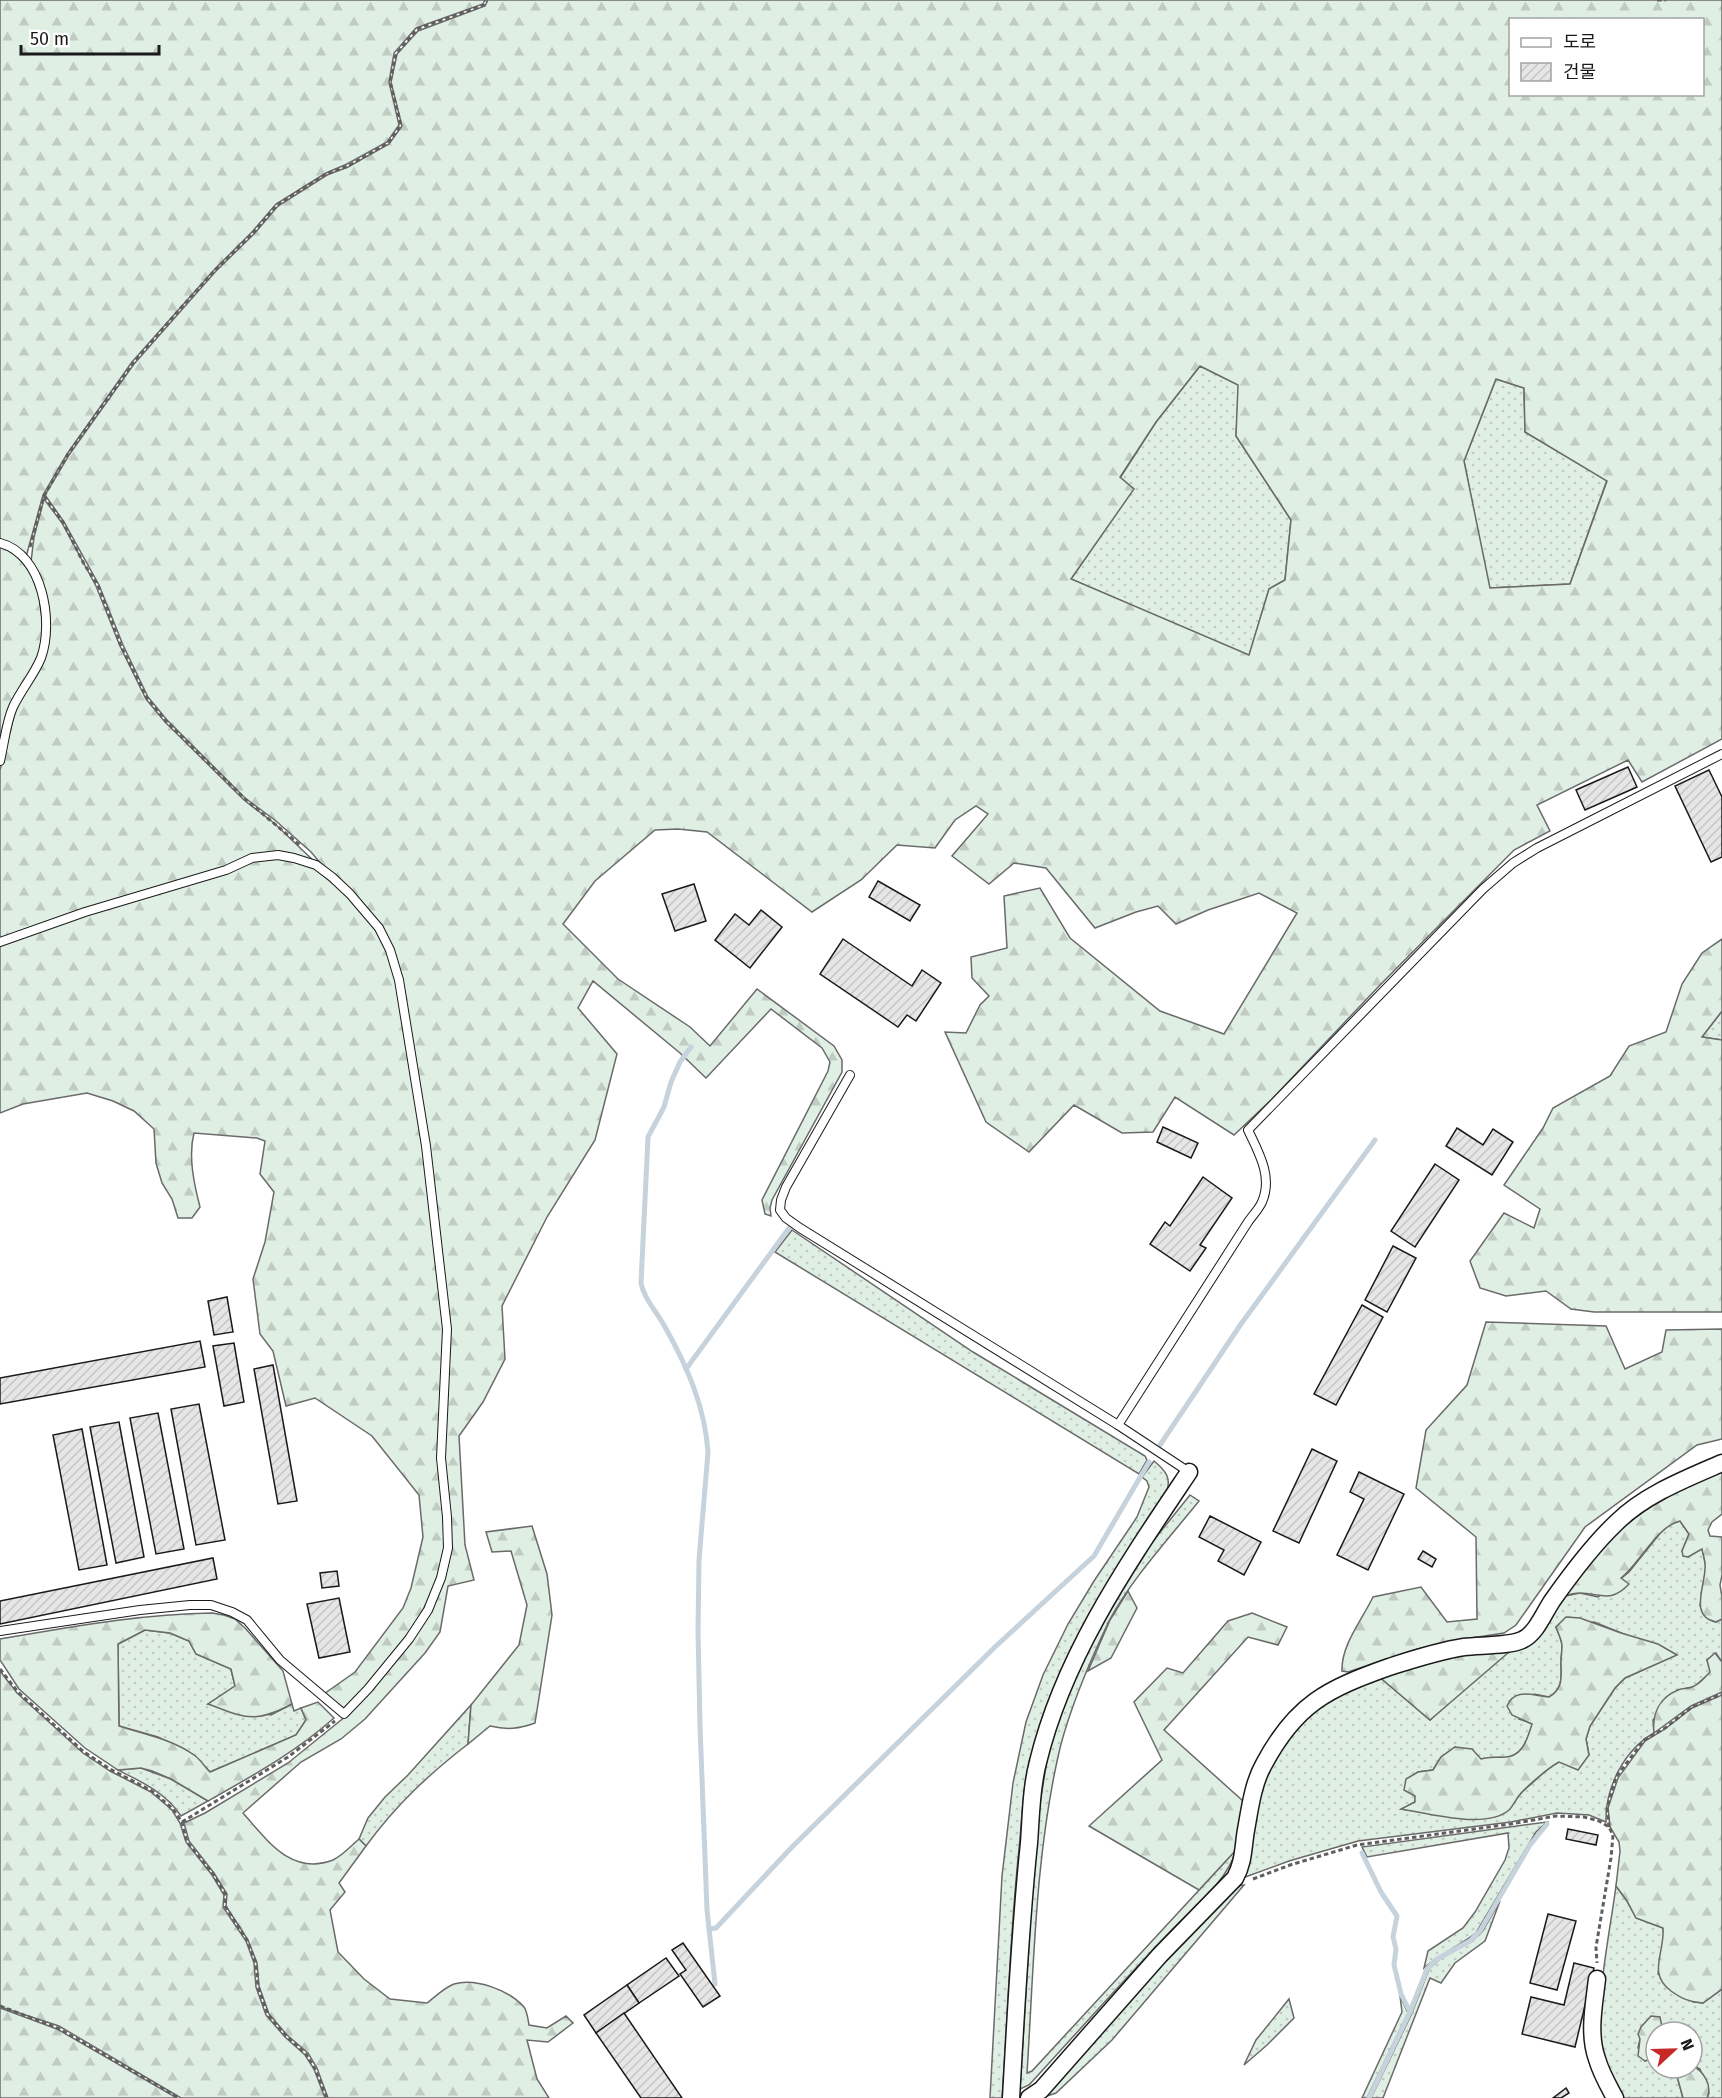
<svg xmlns="http://www.w3.org/2000/svg" width="1722" height="2098" viewBox="0 0 1722 2098" font-family="'Fira Sans','Noto Sans KR',sans-serif">
<defs>
<pattern id="grass-dots" width="8" height="8" patternUnits="userSpaceOnUse" patternTransform="scale(1.5)"><rect width="8" height="8" fill="#e0efe3"/><path d="M2 2h.1M6 6h.1" fill="none" stroke="#c0ccc2" stroke-width="1.8" stroke-linecap="round"/></pattern>
<pattern id="forest-firs" width="22" height="20" patternUnits="userSpaceOnUse" patternTransform="scale(1.5)"><rect width="22" height="20" fill="#e0efe3"/><path d="M5 1l3.5 6h-7zM16 11l3.5 6h-7z" fill="#c0ccc2"/></pattern>
<pattern id="building-hatch" width="6" height="6" patternUnits="userSpaceOnUse" patternTransform="scale(1.5)"><rect width="6" height="6" fill="#e6e6e6"/><path d="M-1 1l2-2M0 6l6-6M5 7l2-2" fill="none" stroke="#c5c5c5"/></pattern>
</defs>
<rect width="100%" height="100%" fill="#fff"/>
<!-- grass -->
<g fill="url(#grass-dots)" stroke="#6a6a6a" stroke-width="1.5" fill-rule="evenodd">
<polygon points="1200,366 1239,385 1236,436 1291,520 1285,580 1269,589 1249,656 1071,579 1133,489 1120,478 1156,422"/>
<polygon points="1496,379 1524,388 1525,432 1607,480 1570,584 1489,588 1464,461"/>
<polygon points="1722,1011 1722,1040 1702,1037"/>
<polygon points="792,1230 973,1352 1145,1456 1147,1460 1139,1474 775,1252"/>
<path d="M1154,1461C1166,1471 1172,1478 1166,1494C1107,1581 1052,1663 1028,1768C1022,1794 1022,1822 1019,1849C1010,1932 1008,2015 1002,2098H990L1002,1876L1013,1783L1026,1722L1043,1675L1068,1624L1094,1581L1137,1517L1149,1487L1147,1481L1142,1477Z"/>
<path d="M1190,1495L1199,1501C1170,1537 1130,1581 1109,1621C1090,1661 1071,1705 1060,1748C1035,1854 1034,1965 1027,2073L1032,2071L1236,1850C1227,1883 1190,1910 1167,1935C1120,1984 1075,2035 1029,2085L1020,2089L1036,1828L1050,1742L1061,1703L1129,1571Z"/>
<path d="M1680,1521L1689,1534L1682,1551L1688,1557L1702,1548L1706,1567L1700,1606L1716,1622L1722,1619V1662L1716,1653L1707,1660L1711,1672L1694,1687L1678,1690L1653,1720L1654,1733C1624,1750 1605,1788 1606,1822L1589,1815L1557,1813L1511,1822L1358,1841L1289,1861L1237,1880L1263,1773L1313,1706L1377,1675L1430,1720L1556,1598L1580,1593L1598,1597L1629,1572L1666,1526ZM1594,1622L1676,1655L1625,1678L1615,1688L1590,1726L1586,1739L1589,1755L1559,1762L1550,1767L1522,1792L1508,1810L1494,1817L1467,1818L1402,1809L1415,1802L1418,1772L1433,1770L1441,1757L1455,1747L1481,1759C1490,1756 1495,1758 1505,1758C1524,1757 1527,1738 1533,1724L1519,1719L1534,1694L1549,1697C1564,1688 1561,1676 1561,1662C1561,1657 1562,1651 1562,1646C1562,1640 1558,1633 1556,1627Z"/>
<polygon points="145,1630 170,1633 189,1641 196,1654 231,1669 235,1686 208,1704 271,1715 292,1704 294,1711 301,1708 306,1720 296,1735 210,1772 194,1755 158,1737 119,1726 118,1644"/>
<path d="M471,1705L468,1744C428,1775 396,1805 366,1846L359,1839L368,1818L385,1797L408,1775Z"/>
<path d="M141,1768L171,1779L208,1801L181,1816C166,1793 142,1782 118,1770Z"/>
<path d="M1547,1822L1536,1832L1476,1933C1459,1946 1440,1954 1424,1968L1428,1951L1463,1928L1475,1912L1505,1860L1509,1848L1508,1833L1367,1857L1362,1847Z"/>
<polygon points="1244,1885 1112,2040 1056,2093 1047,2096 1037,2095 1227,1887"/>
<path d="M1616,1886L1627,1901L1636,1918L1663,1928L1664,1937L1658,1974L1693,2002L1703,2003L1722,1989V2098H1707L1709,2093L1700,2069L1692,2065V2032H1663V2027L1640,2039L1638,2048L1645,2061L1656,2057V2068H1681L1677,2076L1683,2098H1619C1614,2087 1607,2075 1604,2063C1592,2011 1609,1940 1616,1886Z"/>
<polygon points="1500,1901 1485,1941 1455,1963 1441,1983 1430,1978 1383,2098 1371,2098 1412,2013 1429,1969 1441,1958 1472,1941 1482,1932"/>
<polygon points="1400,1996 1408,2013 1367,2098 1362,2098 1402,2012"/>
<polygon points="1289,1999 1294,2018 1267,2045 1244,2065 1256,2040"/>
</g>
<!-- forest -->
<g fill="url(#forest-firs)" stroke="#6a6a6a" stroke-width="1.5" fill-rule="evenodd">
<polygon points="0,0 485,0 483,4 416,28 394,53 389,82 399,125 387,142 347,164 326,173 276,204 252,232 214,270 132,362 67,454 43,495 26,557 0,542"/>
<path d="M488,0H1722V739L1642,782L1628,760L1537,805L1550,831L1514,850L1381,984L1271,1100L1234,1135L1175,1097L1153,1132L1122,1133L1074,1105L1029,1152L986,1122L945,1032L966,1033L980,1005L989,996L972,978L971,957L1007,948L1004,896L1040,888L1070,938L1160,1011L1224,1034L1297,913L1259,893L1208,910L1176,924L1158,906L1136,912L1095,928L1046,868L1014,863L989,884L952,856L988,814L976,806L955,820L935,848L897,845L861,880L812,912L707,832L678,829L655,830L595,881L563,924L618,979L690,1027L710,1046L757,989L834,1046L842,1060V1072L772,1200L770,1208L771,1216L765,1214L762,1200L828,1071L830,1062L822,1048L771,1009L706,1078L680,1053L593,981L578,1008L617,1054L595,1140L547,1217L502,1306L505,1359L483,1402L459,1436L465,1545L474,1580L448,1586L440,1632L425,1653L365,1719L341,1739L301,1762L243,1813C267,1840 291,1876 333,1860C342,1856 351,1846 359,1839L366,1846L339,1883L345,1892L330,1910L338,1952L364,1979L390,1999L427,2003C435,1997 445,1987 454,1984C476,1978 509,1990 524,2007C527,2011 528,2019 529,2025L547,2028L566,2016L573,2023L548,2042L527,2040L537,2079L549,2098H328L317,2068L308,2053L287,2035L269,2014L259,1986L257,1963L248,1940L226,1906L227,1894L214,1873L189,1841L184,1823L205,1813L288,1763L346,1716L370,1690L444,1579L443,1458L449,1329L393,949L311,852L276,821L245,798L167,720L148,697L123,645L99,585L64,522L45,495L69,455L134,364L216,271L254,234L278,206L327,175L348,167L389,144L402,126L391,82L397,54L418,31L485,6ZM1510,20H1702V94H1510ZM1200,366L1238,385L1236,436L1291,520L1285,580L1269,589L1249,655L1071,579L1134,489L1120,477L1156,422ZM1496,379L1524,388L1525,432L1607,481L1570,584L1490,588L1464,461Z"/>
<polygon points="44,499 62,523 96,586 120,646 146,699 165,722 244,800 274,823 317,864 278,852 225,867 0,939 0,770 16,708 49,634 31,562 34,537"/>
<polygon points="0,545 26,562 38,588 44,634 38,657 26,680 0,750"/>
<path d="M277,858L294,861L314,868L348,896L376,930L388,951L396,981L423,1147L444,1329L446,1548C429,1619 394,1658 345,1709L324,1694L355,1672L403,1608L411,1588L423,1537L419,1495L372,1436L315,1398L286,1406L273,1351L260,1334L253,1279L265,1242L274,1192L260,1174L265,1141L257,1138L194,1133C188,1156 194,1184 200,1207L192,1218H178L172,1199L162,1183L156,1163L154,1129L134,1111L113,1101L87,1093L23,1104L0,1113V945L85,914L253,861Z"/>
<polygon points="1722,939 1722,1011 1702,1037 1722,1040 1722,1312 1594,1312 1571,1309 1546,1291 1506,1296 1480,1288 1470,1261 1504,1213 1534,1228 1540,1209 1504,1185 1543,1128 1553,1108 1610,1076 1629,1046 1666,1032 1682,984 1702,953"/>
<path d="M1486,1322L1606,1326L1625,1369L1662,1352L1666,1330L1722,1329V1439L1697,1445L1585,1527L1516,1625L1504,1633L1452,1641L1414,1650L1348,1672L1342,1671C1341,1645 1362,1620 1373,1597L1421,1587L1447,1622L1477,1619L1476,1537L1416,1488L1426,1430L1467,1385Z"/>
<path d="M1722,1465V1514L1712,1522L1708,1530L1710,1536L1722,1537V1575L1720,1585L1722,1597V1619L1716,1622C1689,1616 1705,1587 1705,1568C1706,1562 1703,1555 1702,1549L1688,1557L1683,1556L1682,1551L1689,1534L1680,1521C1657,1526 1640,1563 1621,1578L1629,1584C1611,1603 1602,1594 1580,1593C1572,1593 1564,1596 1556,1598L1615,1522Z"/>
<path d="M532,1526L547,1574L552,1615L535,1723C519,1729 507,1730 490,1726L468,1744L471,1705L519,1645L527,1605L511,1551L492,1552L486,1532Z"/>
<polygon points="1128,1591 1137,1608 1111,1658 1088,1671 1110,1620"/>
<path d="M212,1613L224,1615L235,1619L245,1628L283,1671L292,1704C254,1724 246,1718 208,1704L235,1686L231,1669L196,1654L189,1641L170,1633L145,1630L118,1644L119,1726C143,1734 172,1739 194,1755C200,1759 205,1767 210,1772L296,1735L306,1720L301,1708L318,1702L334,1718C296,1752 252,1776 208,1801L171,1779L152,1771L141,1768L118,1770L85,1748L19,1689L0,1660V1639C71,1627 140,1614 212,1613Z"/>
<polygon points="1252,1613 1287,1627 1278,1645 1248,1637 1164,1730 1243,1801 1236,1850 1199,1890 1089,1826 1162,1760 1134,1702 1167,1668 1183,1673 1228,1621"/>
<path d="M1566,1617L1580,1618L1621,1633L1658,1644L1677,1655L1625,1678L1615,1688L1590,1726L1586,1739L1589,1755L1578,1770L1559,1762C1548,1768 1531,1783 1523,1791C1517,1796 1514,1805 1509,1810C1486,1830 1427,1813 1401,1809L1415,1802V1796L1404,1790L1406,1779L1418,1772L1433,1770L1441,1757L1455,1747L1472,1749L1481,1759C1489,1757 1493,1757 1501,1757C1522,1759 1527,1740 1532,1724L1512,1715L1507,1706C1515,1687 1533,1696 1549,1697C1564,1688 1561,1676 1561,1662C1561,1657 1562,1651 1562,1646C1562,1640 1558,1633 1556,1627Z"/>
<polygon points="1523,1640 1430,1720 1377,1675"/>
<path d="M1715,1653L1722,1662V1692L1691,1706L1654,1733C1652,1714 1659,1698 1678,1690C1682,1688 1687,1689 1692,1687C1699,1685 1705,1677 1710,1672L1707,1660Z"/>
<polygon points="0,1671 17,1693 83,1753 110,1771 151,1792 172,1810 180,1823 186,1842 212,1875 224,1895 223,1907 246,1941 254,1963 256,1987 266,2015 285,2037 305,2055 314,2069 325,2098 181,2098 59,2026 4,2008 0,2005"/>
<path d="M1722,1695V1989L1703,2003C1690,2002 1682,1999 1671,1991C1647,1973 1665,1953 1663,1928L1636,1918L1627,1901L1616,1886L1620,1851L1619,1842L1610,1827L1608,1808L1618,1778L1645,1741L1665,1729L1692,1708Z"/>
<polygon points="0,2008 57,2029 177,2098 0,2098"/>
<polygon points="1651,2016 1660,2017 1663,2032 1656,2032 1656,2057 1645,2061 1638,2056 1640,2039 1638,2034 1641,2027"/>
<path d="M1692,2065C1703,2071 1713,2085 1707,2098H1683L1677,2076L1681,2068H1692Z"/>
</g>
<g fill="none" stroke-linecap="round" stroke-linejoin="round">
<!-- stream -->
<g stroke="#c6d2dc" stroke-width="5">
<path d="M691,1047L680,1062L671,1082L664,1107L648,1137L641,1283C644,1299 657,1312 665,1327C687,1366 705,1407 708,1452L699,1560L698,1631L700,1726L707,1910L715,1984"/>
<polyline points="686,1369 789,1228"/>
<polyline points="1160,1445 1241,1324 1375,1140"/>
<polyline points="1362,1853 1381,1892 1397,1916 1393,1937 1396,1949 1394,1965 1401,1994 1410,2012"/>
<polyline points="709,1929 716,1928 792,1847 996,1646 1094,1556 1149,1462"/>
<polyline points="1369,2098 1410,2012 1427,1969 1437,1959 1470,1941 1480,1931 1530,1845 1547,1824"/>
</g>
</g>
<!-- building -->
<g fill="url(#building-hatch)" stroke="#1a1a1a" stroke-width="1.5">
<polygon points="1628,767 1637,787 1585,810 1576,790"/>
<polygon points="1709,770 1722,797 1722,857 1711,862 1675,786"/>
<polygon points="878,881 920,905 910,921 869,897"/>
<polygon points="694,884 706,921 675,931 662,894"/>
<polygon points="761,910 782,927 750,968 715,940 735,914 749,925"/>
<polygon points="843,939 912,986 922,970 941,983 916,1021 907,1015 898,1027 820,974"/>
<polygon points="1163,1127 1198,1143 1191,1158 1157,1142"/>
<polygon points="1457,1128 1483,1145 1493,1129 1513,1142 1492,1175 1446,1146"/>
<polygon points="1435,1164 1459,1180 1415,1247 1391,1231"/>
<polygon points="1203,1177 1232,1198 1200,1245 1206,1248 1190,1271 1150,1244 1165,1222 1170,1226"/>
<polygon points="1393,1246 1416,1258 1387,1312 1365,1300"/>
<polygon points="227,1297 233,1332 214,1335 208,1301"/>
<polygon points="1362,1305 1383,1317 1336,1405 1314,1394"/>
<polygon points="200,1341 205,1367 0,1404 0,1378"/>
<polygon points="234,1343 244,1402 224,1406 213,1346"/>
<polygon points="273,1365 297,1501 278,1504 254,1369"/>
<polygon points="199,1404 225,1540 196,1545 171,1409"/>
<polygon points="158,1413 184,1549 156,1554 130,1418"/>
<polygon points="119,1422 144,1557 116,1563 90,1427"/>
<polygon points="82,1429 107,1565 79,1570 53,1435"/>
<polygon points="1312,1449 1337,1461 1299,1543 1273,1531"/>
<polygon points="1359,1472 1404,1494 1368,1570 1337,1555 1364,1499 1350,1492"/>
<polygon points="1210,1516 1261,1542 1244,1575 1218,1561 1224,1550 1199,1537"/>
<polygon points="1423,1551 1436,1559 1432,1567 1418,1559"/>
<polygon points="213,1558 217,1579 0,1624 0,1601"/>
<polygon points="337,1571 339,1586 322,1588 320,1573"/>
<polygon points="339,1598 350,1652 319,1658 307,1604"/>
<polygon points="1568,1829 1598,1835 1596,1845 1566,1839"/>
<polygon points="1548,1914 1576,1921 1557,1990 1530,1983"/>
<polygon points="683,1943 720,1996 703,2007 680,1974 686,1970 672,1950"/>
<polygon points="666,1958 679,1976 639,2003 627,1985"/>
<polygon points="1574,1963 1594,1968 1575,2047 1522,2034 1531,1997 1564,2005"/>
<polygon points="627,1985 639,2003 596,2033 584,2015"/>
<polygon points="624,2013 682,2098 641,2098 596,2033"/>
<polygon points="1566,2088 1569,2093 1561,2098 1553,2098"/>
</g>
<g fill="none" stroke-linecap="round" stroke-linejoin="round">
<defs>
<g id="service">
<path d="M0,543C43,554 54,622 41,658C34,675 21,690 13,707C6,723 4,744 0,761"/>
<polyline points="0,942 85,912 226,870 252,858 278,855 294,858 316,865 332,877 350,894 379,928 390,950 399,980 426,1146 447,1329 441,1458 447,1517 448,1548 441,1578 428,1610 409,1639 368,1689 344,1714 280,1660 247,1620 232,1612 211,1605 190,1605 140,1610 0,1631"/>
<polyline points="850,1075 786,1187 781,1200 780,1210 786,1218 800,1228 1118,1425 1189,1472"/>
<path d="M1118,1425L1248,1222C1252,1216 1259,1209 1262,1202C1273,1177 1259,1153 1248,1130L1483,889L1513,863L1537,848L1722,754"/>
</g>
<g id="minor">
<path d="M1597,1979C1594,2005 1588,2034 1597,2059C1601,2073 1608,2085 1615,2098"/>
<path d="M1011,2098C1016,2013 1020,1928 1029,1843C1031,1817 1031,1788 1038,1762C1064,1655 1128,1563 1189,1472"/>
<path d="M1029,2098L1041,2090L1160,1955L1235,1878C1244,1862 1243,1847 1246,1830C1250,1808 1253,1783 1264,1764C1296,1704 1327,1689 1389,1667C1414,1659 1438,1651 1464,1647C1479,1645 1510,1646 1522,1640C1536,1634 1544,1613 1552,1601C1571,1574 1592,1546 1616,1523C1644,1495 1685,1479 1722,1463"/>
</g>
</defs>
<!-- service casing -->
<use href="#service" stroke="#1a1a1a" stroke-width="10"/>
<!-- minor casing -->
<use href="#minor" stroke="#1a1a1a" stroke-width="19"/>
<!-- path -->
<g stroke="#5f5f5f" stroke-width="3" stroke-dasharray="4.5 3" stroke-linecap="butt">
<polyline points="1657,0 1666,0"/>
<polyline points="44,496 63,522 84,564 98,585 121,646 147,698 166,721 245,799 301,846"/>
<polyline points="30,547 44,496 68,454 133,363 179,310 215,270 253,233 277,205 326,174 348,166 388,143 401,125 390,82 396,54 417,29 484,5 486,0"/>
<polyline points="0,1669 18,1692 84,1752 110,1769 152,1791 173,1809 182,1822 187,1842 213,1874 225,1894 225,1906 247,1940 256,1963 258,1987 268,2015 286,2036 306,2054 315,2069 327,2098"/>
<polyline points="182,1822 288,1757 335,1721"/>
<polyline points="1609,1827 1607,1808 1616,1777 1644,1740 1665,1728 1692,1707 1722,1694"/>
<polyline points="1253,1879 1290,1865 1357,1845 1511,1824 1556,1816 1584,1817 1599,1821 1609,1827 1613,1835 1611,1858 1596,1947 1597,1963"/>
<polyline points="0,2006 58,2028 179,2098"/>
</g>
<!-- service -->
<use href="#service" stroke="#fff" stroke-width="8"/>
<!-- minor -->
<use href="#minor" stroke="#fff" stroke-width="16"/>
</g>
<!-- legend -->
<rect x="1509" y="18" width="195" height="78" fill="#ffffff" stroke="#a3a3a3" stroke-width="1.5"/>
<rect x="1521" y="38" width="30" height="9" fill="#ffffff" stroke="#a3a3a3" stroke-width="1.5"/>
<text x="1563" y="48" font-size="18" fill="#1a1a1a">도로</text>
<rect x="1521" y="63" width="30" height="18" fill="url(#building-hatch)" stroke="#a3a3a3" stroke-width="1.5"/>
<text x="1563" y="78" font-size="18" fill="#1a1a1a">건물</text>
<!-- north arrow -->
<g transform="translate(1674 2050) rotate(68)"><circle r="28" fill="#ffffff" stroke="#a3a3a3" stroke-width="1.5"/>
<path d="M0-4.5L10 22L0 15L-10 22Z" fill="#c62828"/>
<text y="-9" font-size="16" font-weight="bold" text-anchor="middle" fill="#1a1a1a">N</text>
</g>
<!-- scale -->
<path d="M21 45v9h138v-9" fill="none" stroke="#1a1a1a" stroke-width="3"/>
<text x="30" y="45" font-size="18" fill="#1a1a1a" stroke="#ffffff" stroke-width="4.5" paint-order="stroke">50 m</text>
</svg>
